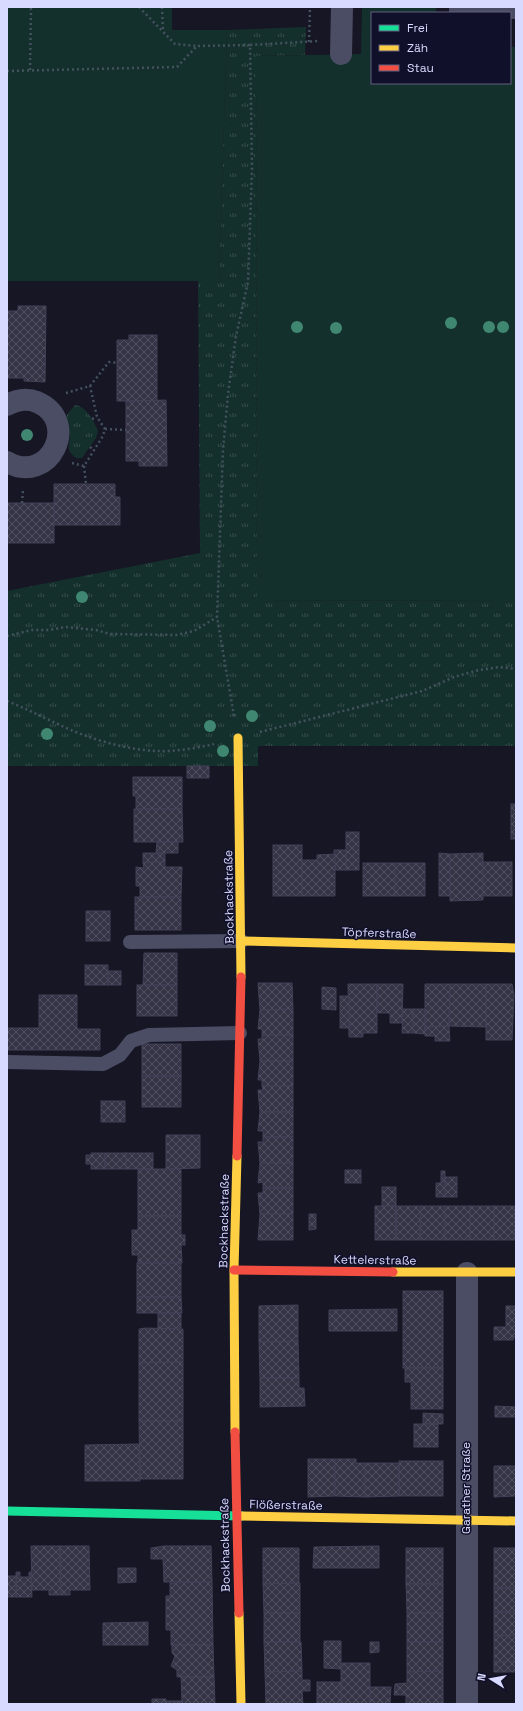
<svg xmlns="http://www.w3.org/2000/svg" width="523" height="1711" viewBox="0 0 523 1711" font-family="'Space Grotesk',sans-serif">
<defs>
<pattern id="park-tufts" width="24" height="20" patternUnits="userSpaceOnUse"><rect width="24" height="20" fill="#14302d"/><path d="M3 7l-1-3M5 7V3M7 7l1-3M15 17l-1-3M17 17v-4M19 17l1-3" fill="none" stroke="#364d4c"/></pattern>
<pattern id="building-cross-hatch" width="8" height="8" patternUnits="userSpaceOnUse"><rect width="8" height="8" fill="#353446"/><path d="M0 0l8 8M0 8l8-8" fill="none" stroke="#525162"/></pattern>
</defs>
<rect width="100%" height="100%" fill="#171624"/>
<!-- grass -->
<g fill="#14302d">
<polygon points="7,7 172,7 172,30 227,30 219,281 7,281"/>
<polygon points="362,7 436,7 436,13 372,13 372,83 510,83 510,47 516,47 516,600 257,601 256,56 361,54"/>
</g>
<!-- park -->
<g fill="url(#park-tufts)">
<polygon points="306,27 305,55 256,56 257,601 516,600 516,746 258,746 258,766 7,766 7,591 200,553 198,281 219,281 227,30"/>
<path d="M75,405C86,406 94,421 98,431L96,438L82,458H76C63,448 72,445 69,433C68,428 65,424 66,418C67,413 72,409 75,405Z"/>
</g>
<!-- building -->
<g fill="url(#building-cross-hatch)" stroke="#424158">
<polygon points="18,306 46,306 45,382 24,381 24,378 7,378 7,311 18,311"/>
<polygon points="129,335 157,335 157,401 117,401 117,340 129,340"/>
<polygon points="166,400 167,466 139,466 139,461 126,461 126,401"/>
<polygon points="54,484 115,484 115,497 120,497 120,525 54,525"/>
<rect x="7" y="503" width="47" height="40"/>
<rect x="187" y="766" width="22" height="12"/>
<polygon points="133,777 182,777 182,809 136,809 136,796 133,796"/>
<rect x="511" y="804" width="5" height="35"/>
<polygon points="134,809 182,809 183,842 134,842"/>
<rect x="346" y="832" width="13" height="38"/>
<polygon points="157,842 178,842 178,853 156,853"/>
<rect x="273" y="845" width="29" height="51"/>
<polygon points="334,850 346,850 346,870 335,870"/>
<polygon points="143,853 165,853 165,862 143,863"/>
<polygon points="439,853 450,854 450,896 439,896"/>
<polygon points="483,853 483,900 450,901 450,854"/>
<polygon points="335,854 335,896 302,896 302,860 317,860 317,855"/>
<polygon points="155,862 165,862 165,867 182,867 181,897 140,897 140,886 136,886 136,867 144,868 143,863"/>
<rect x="483" y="862" width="29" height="34"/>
<rect x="363" y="863" width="32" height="33"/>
<rect x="395" y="863" width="30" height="33"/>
<rect x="135" y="897" width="46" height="33"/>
<rect x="86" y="911" width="24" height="30"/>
<polygon points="144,953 177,953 177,985 143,985"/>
<rect x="85" y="965" width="23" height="20"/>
<rect x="108" y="971" width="13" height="14"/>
<polygon points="258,983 292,983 293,1009 260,1010"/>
<polygon points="348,984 377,984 377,1033 363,1033 363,1037 349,1037"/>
<polygon points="377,984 403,984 402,1023 390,1023 390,1013 377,1013"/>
<polygon points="425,984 450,984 449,1026 425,1027"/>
<polygon points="450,984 486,984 486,1027 449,1026"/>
<polygon points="486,984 512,984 514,995 512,1040 486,1040"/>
<rect x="137" y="985" width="40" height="31"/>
<polygon points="322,987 336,988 336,1010 322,1009"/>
<polygon points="39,995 77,995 77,1029 100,1029 100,1050 7,1050 7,1028 39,1028"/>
<rect x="340" y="996" width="9" height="32"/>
<polygon points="293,1009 293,1035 262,1035 262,1029 258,1029 260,1010"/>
<polygon points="403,1009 413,1009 413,1033 402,1033"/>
<polygon points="413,1009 425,1009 425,1034 413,1033"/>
<polygon points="449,1026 450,1041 435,1041 435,1036 425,1036 425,1027"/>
<polygon points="262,1035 293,1035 293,1061 260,1061 258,1039 262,1039"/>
<rect x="142" y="1044" width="39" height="32"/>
<polygon points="260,1061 293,1061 293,1086 262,1086 262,1080 258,1080"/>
<rect x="142" y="1076" width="39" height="31"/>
<polygon points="262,1086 293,1086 293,1112 260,1112 258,1090 263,1090"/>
<rect x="101" y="1101" width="24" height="21"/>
<polygon points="260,1112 293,1112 293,1137 263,1137 263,1131 258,1131"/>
<polygon points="166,1135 200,1135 200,1168 166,1169"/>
<polygon points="263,1137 293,1137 293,1163 260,1163 258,1142 263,1142"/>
<polygon points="91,1153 105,1153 105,1169 91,1169 91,1164 86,1164 86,1155 91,1155"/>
<rect x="105" y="1153" width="21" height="16"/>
<rect x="126" y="1153" width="27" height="16"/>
<polygon points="260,1163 293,1163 293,1188 263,1188 263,1182 258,1183"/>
<rect x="138" y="1169" width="43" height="47"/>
<rect x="345" y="1170" width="16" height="13"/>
<polygon points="441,1171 445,1171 445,1197 436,1197 436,1183 441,1183"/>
<rect x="445" y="1177" width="12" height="20"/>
<rect x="382" y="1187" width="14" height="19"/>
<polygon points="263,1188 293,1188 293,1214 260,1214 258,1193 263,1193"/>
<rect x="375" y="1206" width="21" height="34"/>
<polygon points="396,1206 421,1206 420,1240 396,1240"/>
<polygon points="421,1206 445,1206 445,1240 420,1240"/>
<rect x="445" y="1206" width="25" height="34"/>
<rect x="470" y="1206" width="24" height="34"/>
<rect x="494" y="1206" width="21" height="34"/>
<polygon points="260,1214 293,1214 293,1240 258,1240"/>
<polygon points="309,1214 316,1214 316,1229 309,1230"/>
<polygon points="138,1216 181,1216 181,1235 185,1235 185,1245 181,1245 182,1263 138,1263 138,1255 132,1255 132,1230 138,1230"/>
<rect x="137" y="1263" width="44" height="34"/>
<rect x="403" y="1291" width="40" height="77"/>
<polygon points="137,1297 181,1297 182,1313 137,1313"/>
<polygon points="298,1305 298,1341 259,1342 259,1306"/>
<polygon points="506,1306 516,1306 516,1337 514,1337 513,1340 494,1340 494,1327 506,1327"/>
<polygon points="397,1309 397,1331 329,1331 329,1310"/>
<polygon points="158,1313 181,1313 181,1328 158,1329"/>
<polygon points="145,1328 183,1329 183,1362 139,1363 139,1329"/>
<polygon points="298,1341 299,1378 260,1378 259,1342"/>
<polygon points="183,1362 183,1421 139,1421 139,1363"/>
<polygon points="405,1368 443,1368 443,1409 411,1409 411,1382 405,1382"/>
<polygon points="260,1378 299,1378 299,1388 304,1388 305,1406 260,1407"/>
<polygon points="495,1406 516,1407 516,1417 495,1417"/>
<polygon points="423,1413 443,1414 443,1424 423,1424"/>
<polygon points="139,1421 183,1421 183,1479 140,1479"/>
<rect x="414" y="1424" width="24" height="23"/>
<polygon points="139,1444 140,1481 85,1481 85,1445"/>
<polygon points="308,1459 335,1459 335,1496 308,1497"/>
<polygon points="335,1459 356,1459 356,1463 365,1463 365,1497 335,1496"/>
<rect x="399" y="1461" width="44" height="35"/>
<polygon points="365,1463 399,1463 399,1496 365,1497"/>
<polygon points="494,1466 516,1466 516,1496 494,1497"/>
<polygon points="31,1546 60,1546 61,1595 49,1595 49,1590 32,1590"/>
<polygon points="60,1546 89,1546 90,1590 70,1590 70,1595 61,1595"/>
<polygon points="164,1546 211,1546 212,1582 164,1582 163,1559 151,1559 151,1548"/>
<polygon points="379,1546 379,1568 313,1568 314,1547"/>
<polygon points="263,1548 299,1548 299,1583 263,1584"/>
<rect x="406" y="1548" width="37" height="36"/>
<rect x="494" y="1548" width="22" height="40"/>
<polygon points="118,1568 136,1568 136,1582 118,1583"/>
<polygon points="16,1572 20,1572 20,1577 29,1577 29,1572 31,1572 32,1597 16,1597"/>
<rect x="7" y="1576" width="9" height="21"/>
<polygon points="212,1582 213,1645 171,1645 171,1630 166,1630 166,1596 170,1596 170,1583"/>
<polygon points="300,1583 300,1613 264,1613 263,1584"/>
<polygon points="406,1584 443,1584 443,1613 407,1613"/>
<rect x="494" y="1588" width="22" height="24"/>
<polygon points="494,1612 516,1612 516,1635 494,1636"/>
<rect x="264" y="1613" width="36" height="29"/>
<rect x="407" y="1613" width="36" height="29"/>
<polygon points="148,1622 148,1645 103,1645 103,1623"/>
<polygon points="516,1635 516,1661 494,1662 494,1636"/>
<polygon points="324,1641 341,1641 341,1669 324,1668"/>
<polygon points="264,1642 301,1642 302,1671 265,1672"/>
<polygon points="370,1642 379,1642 379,1652 370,1653"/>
<polygon points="407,1642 443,1642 443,1671 407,1672"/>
<polygon points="172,1645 213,1645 214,1677 177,1677 177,1670 171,1666 175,1656 172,1653"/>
<polygon points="516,1661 516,1672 494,1672 494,1662"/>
<rect x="341" y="1663" width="29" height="41"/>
<polygon points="302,1671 302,1680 310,1680 310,1691 302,1691 303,1704 266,1704 265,1672"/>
<polygon points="443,1671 443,1704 406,1704 406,1695 394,1695 395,1684 407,1683 407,1672"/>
<polygon points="181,1677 214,1677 215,1704 180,1704 180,1701 182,1701"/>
<rect x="317" y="1682" width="24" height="22"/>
<polygon points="370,1687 391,1687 390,1704 370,1704"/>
<polygon points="152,1699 166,1699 165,1704 152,1704"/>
<rect x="165" y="1701" width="15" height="3"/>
</g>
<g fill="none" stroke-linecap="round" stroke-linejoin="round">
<!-- path -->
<g stroke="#43525e" stroke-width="2.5" stroke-dasharray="2 3" stroke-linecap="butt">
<polyline points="139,7 175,44 197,46"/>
<polyline points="162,7 163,31"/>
<polyline points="309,42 310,7"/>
<polyline points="30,70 31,7"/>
<polyline points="7,71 177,67 197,46 250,45"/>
<polyline points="66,393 90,386 109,362 117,363"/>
<polyline points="92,419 97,417"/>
<polyline points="105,429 126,430"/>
<polyline points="90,447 94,450"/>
<polyline points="72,463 84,466 103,436 105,429 97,417 90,386"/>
<polyline points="84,466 86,484"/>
<polyline points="22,503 23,490"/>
<polyline points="7,636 32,630 49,630 65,627 96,630 110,634 176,635 194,631 217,617"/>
<path d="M7,701C25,708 42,717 60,725C87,738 126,750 157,751C175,752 196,748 214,744"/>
<polyline points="234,716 217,617 218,590 223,450 228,394 236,336 248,282 252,168 250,45 319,41"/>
<polyline points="260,732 422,691 454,677 479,670 499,667 516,669"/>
</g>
<!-- lane -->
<g stroke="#4b4d65" stroke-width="14">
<polyline points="456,7 456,11 516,12"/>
<polyline points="130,942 242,941"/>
<polyline points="7,1062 103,1064 120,1055 131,1041 149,1035 240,1033"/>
</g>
<!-- street -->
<g stroke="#4b4d65" stroke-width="22">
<polyline points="341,54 342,7"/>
<path d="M7,405C16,400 27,398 37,402C81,421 50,486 7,462"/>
<polyline points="467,1704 467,1273"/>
</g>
<!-- fast -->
<polyline stroke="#16e098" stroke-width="9" points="7,1511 242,1516"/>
<!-- slow -->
<g stroke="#ffcf43" stroke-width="9">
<polyline points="238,738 241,977"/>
<polyline points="242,941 516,948"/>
<polyline points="393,1272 516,1272"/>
<polyline points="235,1432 234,1270 237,1156"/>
<polyline points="242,1516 516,1521"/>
<polyline points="239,1613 241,1704"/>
</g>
<!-- jam -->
<g stroke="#f24e42" stroke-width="9">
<polyline points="237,1156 241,977"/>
<polyline points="234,1270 393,1272"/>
<polyline points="235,1432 239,1613"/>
</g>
</g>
<!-- trees -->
<g fill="#408771">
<circle cx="451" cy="323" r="6"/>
<circle cx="297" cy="327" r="6"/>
<circle cx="489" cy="327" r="6"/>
<circle cx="503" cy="327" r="6"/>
<circle cx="336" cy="328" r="6"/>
<circle cx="27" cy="435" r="6"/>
<circle cx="82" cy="597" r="6"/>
<circle cx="252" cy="716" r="6"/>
<circle cx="210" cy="726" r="6"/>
<circle cx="47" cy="734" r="6"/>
<circle cx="223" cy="751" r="6"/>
</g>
<g text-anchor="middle" stroke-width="3" stroke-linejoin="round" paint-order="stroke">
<!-- street labels -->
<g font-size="12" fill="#d9daff" stroke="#11102a">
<text transform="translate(229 897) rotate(-91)" y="4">Bockhackstraße</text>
<text transform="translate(379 933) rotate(2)" y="4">Töpferstraße</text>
<text transform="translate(224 1221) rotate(-89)" y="4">Bockhackstraße</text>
<text transform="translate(375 1260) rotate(1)" y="4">Kettelerstraße</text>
<text transform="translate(466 1488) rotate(-90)" y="4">Garather Straße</text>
<text transform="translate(286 1505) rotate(1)" y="4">Flößerstraße</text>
<text transform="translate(225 1545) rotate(-91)" y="4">Bockhackstraße</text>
</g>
</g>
<!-- border -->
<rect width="523" height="1711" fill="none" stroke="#d9daff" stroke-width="16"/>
<!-- legend -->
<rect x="371" y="12" width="140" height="72" fill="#11102a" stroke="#61617f"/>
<rect x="379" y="25" width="20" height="6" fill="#16e098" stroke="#61617f"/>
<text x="407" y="32" font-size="12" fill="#d9daff">Frei</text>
<rect x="379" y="45" width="20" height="6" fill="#ffcf43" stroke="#61617f"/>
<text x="407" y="52" font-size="12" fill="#d9daff">Zäh</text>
<rect x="379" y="65" width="20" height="6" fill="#f24e42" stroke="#61617f"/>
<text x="407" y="72" font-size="12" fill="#d9daff">Stau</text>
<!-- north arrow -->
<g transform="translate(491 1679) rotate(281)" stroke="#11102a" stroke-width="3" paint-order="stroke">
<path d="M0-3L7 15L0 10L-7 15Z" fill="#d9daff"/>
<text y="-6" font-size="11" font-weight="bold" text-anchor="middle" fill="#d9daff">N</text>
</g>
</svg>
